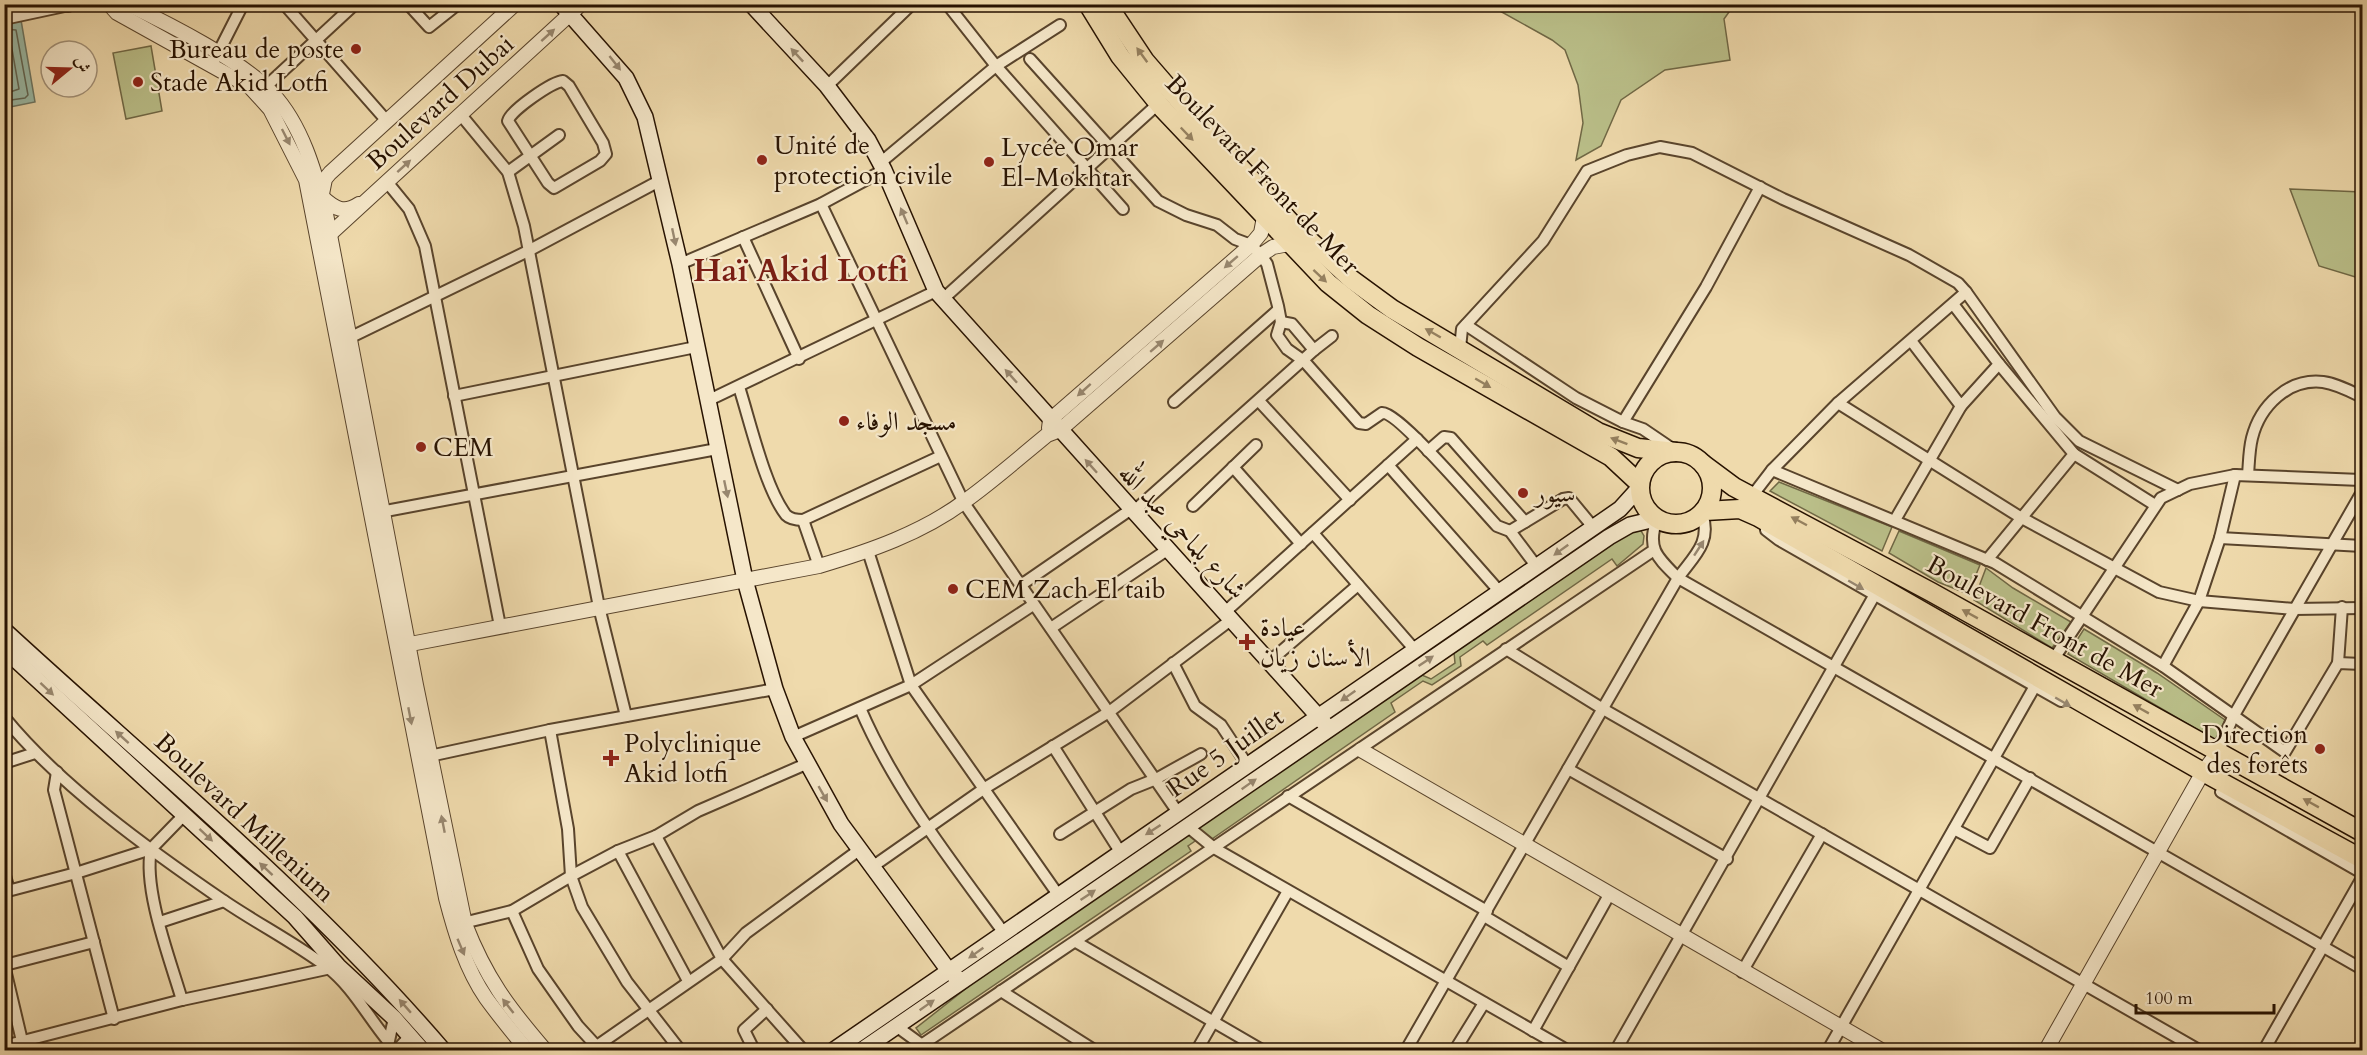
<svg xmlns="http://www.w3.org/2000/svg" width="2367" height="1055" viewBox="0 0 2367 1055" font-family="Cardo,Amiri,serif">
<rect width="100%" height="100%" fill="#efdaac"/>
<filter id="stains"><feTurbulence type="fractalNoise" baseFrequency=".00333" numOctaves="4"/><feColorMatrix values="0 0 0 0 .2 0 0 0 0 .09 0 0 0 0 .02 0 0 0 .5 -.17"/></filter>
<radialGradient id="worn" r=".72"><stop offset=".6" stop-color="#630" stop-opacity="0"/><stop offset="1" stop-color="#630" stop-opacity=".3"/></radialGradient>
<!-- green -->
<g fill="#babf89" stroke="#706845" stroke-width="1.5">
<polygon points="1469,5 1734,5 1724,19 1730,60 1665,70 1621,100 1601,146 1576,160 1583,123 1578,85 1565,50 1552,40 1500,11"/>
<polygon points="151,46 162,111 126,119 113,53"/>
<polygon points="2290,189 2362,192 2362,279 2319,266"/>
<polygon points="1779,482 1892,527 1882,551 1770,491"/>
<polygon points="1640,529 1644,536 1643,544 1617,566 1612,559 1487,645 1483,641 1460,657 1461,666 1432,685 1423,681 1391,703 1395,712 1209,841 1204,835 1188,846 1191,851 921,1035 916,1028 988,971 1414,679 1422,675 1431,679 1455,663 1454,652 1615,540"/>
<polygon points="1899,531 1980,565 1968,594 1938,582 1889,553"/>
<polygon points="1986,568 2013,588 2071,622 2052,648 1974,600"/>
<polygon points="2084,629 2157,673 2225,720 2215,740 2068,654"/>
</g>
<!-- water -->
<polygon fill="#9abba8" stroke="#6c7765" stroke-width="1.5" points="21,20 35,102 5,108 5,23"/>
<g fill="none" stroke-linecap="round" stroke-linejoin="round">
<!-- shore -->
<g stroke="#606654" stroke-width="1.5">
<polyline points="4,29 16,30 28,95 25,98 4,101"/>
<polyline points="4,36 10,38 19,89 4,94"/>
</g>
<defs>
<g id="minor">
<polyline points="284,4 386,120"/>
<polyline points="408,4 429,27 458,4"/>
<polyline points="947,4 996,66 1123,209"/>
<polyline points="4,19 74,4"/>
<path d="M1030,59L1158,201L1186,215L1217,225L1235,239L1251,245L1261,255L1267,264L1278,306L1281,322L1277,335L1287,349L1304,361L1359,423L1366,424L1382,413C1398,411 1481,509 1497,526L1510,531L1537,567"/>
<polyline points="212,65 243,4"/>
<path d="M563,81L569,86L603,143L606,154L600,161L554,188L548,183L508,121C511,110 552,82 563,81Z"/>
<polyline points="827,86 912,4"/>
<polyline points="260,92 355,4"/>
<polyline points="461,115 508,172 524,226 599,607 626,716"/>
<polyline points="880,163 996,66 1060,25"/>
<polyline points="508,172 559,135"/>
<polyline points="387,182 409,209 425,246 500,626"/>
<polyline points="821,204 964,503 1179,814"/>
<polyline points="743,237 799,359"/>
<polyline points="680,264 821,204 884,170"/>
<polyline points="1966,292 2055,417 2079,441 2178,490"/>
<polyline points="943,299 1158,104"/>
<polyline points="1466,325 1576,398 1623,422"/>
<polyline points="345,340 528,251 661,180"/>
<polyline points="1912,342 1961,406 1999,364 1953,304"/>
<polyline points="1460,348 1462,329 1543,241 1587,171 1627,155 1660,147 1692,153 1783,199 1909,255 1958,283 1966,292 1838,403"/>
<polyline points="1314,350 1332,336"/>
<path d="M739,387C750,421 765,488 786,515C790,519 797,520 803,520L941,456"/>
<polyline points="454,396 696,347"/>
<polyline points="707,401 936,291"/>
<polyline points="1259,401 1350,500"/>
<polyline points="1174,402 1278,310"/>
<polyline points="1671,448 1643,429 1623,422 1706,287 1760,187"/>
<polyline points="1428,451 1444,437 1451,438 1525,522"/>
<polyline points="2074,454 2155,505"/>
<polyline points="1388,465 1500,592"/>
<polyline points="1233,467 1301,544"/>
<polyline points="1772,470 1838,403 2020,517 2159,592 2199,601 2294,609 2362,608"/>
<path d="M2248,475C2249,463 2249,450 2252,438C2260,406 2288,378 2323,382C2337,384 2350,391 2362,397"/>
<polyline points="1752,496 1772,470 1995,563 2163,666 2285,752 2338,663 2362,664"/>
<polyline points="1193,506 1256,445"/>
<polyline points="1133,512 1314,350 1292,324 1281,322"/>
<polyline points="375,513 717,449"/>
<path d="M1657,519C1646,549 1658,558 1678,578L2362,969"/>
<polyline points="803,520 819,566"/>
<polyline points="1895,520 1961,406"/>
<polyline points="1766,530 1779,540 2061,701"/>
<polyline points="1510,531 1563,499 1569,498 1593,527"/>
<polyline points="1313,533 1415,650"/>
<polyline points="2220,538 2362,546"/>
<polyline points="868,551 911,685 1059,896"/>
<polyline points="1987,560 2074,454 1999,364"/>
<polyline points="1021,585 1130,510"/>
<polyline points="1225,612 1417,439"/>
<polyline points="1051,628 1167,550"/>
<polyline points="1506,649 1603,709 2199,1050"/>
<polyline points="2053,660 2161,498 2190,484 2235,475"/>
<polyline points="1270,661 1358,585"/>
<polyline points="1173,663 1195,706 1221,725 1248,766"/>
<polyline points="2338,663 2342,607"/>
<polyline points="2163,666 2199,601 2220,538 2235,475 2361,480 2362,492 2233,717 2218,752"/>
<path d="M860,708C895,790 952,862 1004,933"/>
<path d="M4,717C60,786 151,851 224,901C258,924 295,943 327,967C352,986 368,1017 388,1041"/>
<polyline points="550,730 568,829 571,876 582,907 627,982 680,1050"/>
<polyline points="793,737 911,685 1033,605"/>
<polyline points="1053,746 1121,853"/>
<polyline points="425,757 550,730 775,689"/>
<polyline points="4,763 35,753"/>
<polyline points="1568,769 1727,859"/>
<polyline points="57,772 54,790 114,1019"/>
<polyline points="2221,792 2362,873"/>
<polyline points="1288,796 1487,911"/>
<polyline points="1187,826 1214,848 1567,1050"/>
<polyline points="1954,829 1990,848 2030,778"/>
<polyline points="1060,834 1131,789 1156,779 1201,754"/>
<polyline points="656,836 722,959 803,1050"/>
<path d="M151,849C143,890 170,959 182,1000"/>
<polyline points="618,851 688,981"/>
<polyline points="872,867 985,788 1109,712 1232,619"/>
<polyline points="4,872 9,890"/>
<polyline points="4,892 76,873 151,849 184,815"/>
<polyline points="512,911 538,969 578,1026 600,1050"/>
<polyline points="1484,916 1569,967"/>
<polyline points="160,922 224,901"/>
<polyline points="459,924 512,911 571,876 618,851 656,836 698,811 806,764"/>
<polyline points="1076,942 1262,1050"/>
<polyline points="4,965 22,1041"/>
<polyline points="5,965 94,942"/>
<polyline points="1742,972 1822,834"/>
<polyline points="1001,991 1094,1050"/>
<polyline points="896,1026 929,1050"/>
<polyline points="1533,1031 1609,895"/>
<polyline points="4,1046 182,1000 331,968"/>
<polyline points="387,1050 394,1018"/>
<polyline points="397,1050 410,1036"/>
<polyline points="591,1050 722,959 746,933 859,850"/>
<polyline points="748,1050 752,1046 744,1030 767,1009"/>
<polyline points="914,1050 1654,550"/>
<polyline points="1197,1050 1288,891"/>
<path d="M1406,1050L1678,578C1694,556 1712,542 1702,514"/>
<polyline points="1455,1050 1484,1003"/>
<polyline points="1616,1050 1874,596"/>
<polyline points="1828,1050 2035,686"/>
<polyline points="2264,1050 2362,878"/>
</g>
<g id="tertiary">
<polyline points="68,4 68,5"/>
<path d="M109,4L117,13L250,87L270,109L306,180L446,898C455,933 466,969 486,998C499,1016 513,1033 527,1050"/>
<path d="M127,4C167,23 244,62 272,93C302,125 315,172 326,214L416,685L465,924C486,978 508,1007 545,1050"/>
<polyline points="322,194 325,179 330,173 515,4"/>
<path d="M322,197C335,209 344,214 359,204"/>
<polyline points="330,234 581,4"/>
<polyline points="1049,428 1050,420 1251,245 1261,233 1264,217"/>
<path d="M400,646L819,566C870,551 922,533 965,501C993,481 1020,457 1047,435L1060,430L1261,255L1273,247L1289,244"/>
<polyline points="1361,750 1881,1050"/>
<polyline points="2046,1050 2203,772 2218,752"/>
</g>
<g id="secondary">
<polyline points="561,4 626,78 645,117 680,264 745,580 775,689 793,737 841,824 949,971 961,981"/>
<polyline points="751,4 827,86 868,140 884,170 936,291 1325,724"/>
<path d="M4,630C153,767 311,896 443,1050"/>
<polyline points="4,649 295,917 338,966 394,1018 422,1050"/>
<polyline points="834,1050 1620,509 1639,488"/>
<polyline points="862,1050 1609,537 1630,525 1655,519"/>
</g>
<g id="primary">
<polyline points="1088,4 1120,56 1163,109 1328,283 1368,315 1418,347 1611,457 1640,484"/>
<polyline points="1107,4 1145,61 1190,113 1295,227 1351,279 1392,309 1598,432 1638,448 1676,452"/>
<circle cx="1676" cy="488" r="36"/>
<polyline points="1703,464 1734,487 1931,592 2362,832"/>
<polyline points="1705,511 1740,509 1758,517 2203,772 2362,859"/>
</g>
</defs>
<!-- minor casing -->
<use href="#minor" stroke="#59442c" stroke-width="14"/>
<!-- tertiary casing -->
<use href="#tertiary" stroke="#59442c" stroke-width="16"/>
<!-- secondary casing -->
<use href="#secondary" stroke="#271201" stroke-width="18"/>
<!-- primary casing -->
<use href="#primary" stroke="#271201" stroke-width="21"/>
<!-- minor -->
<use href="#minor" stroke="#f5e7c9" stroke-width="10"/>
<!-- tertiary -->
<use href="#tertiary" stroke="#f5e7c9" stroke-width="14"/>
<!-- secondary -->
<use href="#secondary" stroke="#f5e7c9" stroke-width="15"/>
<!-- primary -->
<use href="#primary" stroke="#efdaac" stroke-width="18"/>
</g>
<!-- one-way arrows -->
<defs><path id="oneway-solid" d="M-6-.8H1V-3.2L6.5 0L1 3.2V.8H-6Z" transform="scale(1.5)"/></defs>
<g fill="#98876f">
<use href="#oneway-solid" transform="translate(548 35) rotate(-42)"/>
<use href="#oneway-solid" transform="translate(797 55) rotate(-133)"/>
<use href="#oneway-solid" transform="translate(615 63) rotate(52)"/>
<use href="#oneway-solid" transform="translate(286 137) rotate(63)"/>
<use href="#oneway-solid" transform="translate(404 166) rotate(-42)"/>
<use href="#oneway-solid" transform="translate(904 216) rotate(-113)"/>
<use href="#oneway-solid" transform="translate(674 237) rotate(78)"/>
<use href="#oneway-solid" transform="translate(1231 262) rotate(139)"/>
<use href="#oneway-solid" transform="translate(1157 346) rotate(-41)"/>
<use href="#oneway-solid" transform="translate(1011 376) rotate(-132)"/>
<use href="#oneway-solid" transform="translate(1084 390) rotate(138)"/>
<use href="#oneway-solid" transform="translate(1091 466) rotate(-132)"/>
<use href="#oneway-solid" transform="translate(726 489) rotate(78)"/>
<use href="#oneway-solid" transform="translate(1699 548) rotate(-57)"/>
<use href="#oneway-solid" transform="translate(1561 550) rotate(144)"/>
<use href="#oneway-solid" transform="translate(1856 585) rotate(30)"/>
<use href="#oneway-solid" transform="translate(1426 661) rotate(-34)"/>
<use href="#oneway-solid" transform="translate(47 689) rotate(43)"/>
<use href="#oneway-solid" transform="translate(1348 696) rotate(145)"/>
<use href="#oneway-solid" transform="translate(2063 702) rotate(30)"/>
<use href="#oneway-solid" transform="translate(410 716) rotate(79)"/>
<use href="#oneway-solid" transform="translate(122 737) rotate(-138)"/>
<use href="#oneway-solid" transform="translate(1249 784) rotate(-35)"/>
<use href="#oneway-solid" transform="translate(823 794) rotate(60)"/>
<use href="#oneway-solid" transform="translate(443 824) rotate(-101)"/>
<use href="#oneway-solid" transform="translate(1153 830) rotate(147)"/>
<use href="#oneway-solid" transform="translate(206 835) rotate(43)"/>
<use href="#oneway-solid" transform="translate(266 869) rotate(-137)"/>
<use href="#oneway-solid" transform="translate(1088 895) rotate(-34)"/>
<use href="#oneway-solid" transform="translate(461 947) rotate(67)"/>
<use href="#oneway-solid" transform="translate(976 953) rotate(145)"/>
<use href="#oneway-solid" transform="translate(927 1005) rotate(-35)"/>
<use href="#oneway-solid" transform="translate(405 1006) rotate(-131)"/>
<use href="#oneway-solid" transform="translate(508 1006) rotate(-128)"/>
</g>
<g fill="#95805f">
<use href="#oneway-solid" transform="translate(1142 55) rotate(-126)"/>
<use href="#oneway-solid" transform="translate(1187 134) rotate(46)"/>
<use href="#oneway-solid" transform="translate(1320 276) rotate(43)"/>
<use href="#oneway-solid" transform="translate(1433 333) rotate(-150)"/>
<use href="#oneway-solid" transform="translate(1483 383) rotate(30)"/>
<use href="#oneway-solid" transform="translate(1619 441) rotate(-159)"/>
<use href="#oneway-solid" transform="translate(1799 521) rotate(-152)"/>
<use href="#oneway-solid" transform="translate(1970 614) rotate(-151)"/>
<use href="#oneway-solid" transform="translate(2141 709) rotate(-151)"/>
<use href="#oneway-solid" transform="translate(2311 803) rotate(-151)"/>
</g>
<!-- markers -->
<g fill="#8f2418" stroke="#f5e7c9" stroke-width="2">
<circle cx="356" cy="49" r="6"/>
<circle cx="138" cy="82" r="6"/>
<circle cx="762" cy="160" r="6"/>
<circle cx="989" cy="162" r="6"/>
<circle cx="844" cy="421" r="6"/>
<circle cx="421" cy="447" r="6"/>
<circle cx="1523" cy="493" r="6"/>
<circle cx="953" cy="589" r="6"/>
<path d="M1244 633h6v6h6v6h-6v6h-6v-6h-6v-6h6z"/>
<circle cx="2320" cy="749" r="6"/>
<path d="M608 749h6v6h6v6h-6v6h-6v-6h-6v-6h6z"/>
</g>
<g text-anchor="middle" stroke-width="4.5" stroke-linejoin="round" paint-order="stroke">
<!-- poi labels -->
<g font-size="26" fill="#271201" stroke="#f5e7c9" text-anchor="start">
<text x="344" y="58" text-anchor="end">Bureau de poste</text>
<text x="150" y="91">Stade Akid Lotfi</text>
<text x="774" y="154">Unité de<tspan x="774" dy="30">protection civile</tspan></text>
<text x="1001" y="156">Lycée Omar<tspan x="1001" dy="30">El-Mokhtar</tspan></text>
<text x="856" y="430">مسجد الوفاء</text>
<text x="433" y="456">CEM</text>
<text x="1535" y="502">سيور</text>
<text x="965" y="598">CEM Zach El taib</text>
<text x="1260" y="636">عيادة<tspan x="1260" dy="30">الأسنان زيان</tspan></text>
<text x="2308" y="743" text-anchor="end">Direction<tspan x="2308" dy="30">des forêts</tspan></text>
<text x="624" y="752">Polyclinique<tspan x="624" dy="30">Akid lotfi</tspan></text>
</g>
<!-- street labels -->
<g font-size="26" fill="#271201" stroke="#f5e7c9">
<text transform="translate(440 102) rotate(-42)" y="9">Boulevard Dubai</text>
<text transform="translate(1263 174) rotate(46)" y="9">Boulevard Front de Mer</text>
<text transform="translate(1183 531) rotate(47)" y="9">شارع بلماحي عبد الله</text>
<text transform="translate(2045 626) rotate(29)" y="9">Boulevard Front de Mer</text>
<text transform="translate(1225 752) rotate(-35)" y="9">Rue 5 Juillet</text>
<text transform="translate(245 817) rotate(43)" y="9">Boulevard Millenium</text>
</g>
<!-- district labels -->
<g font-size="32" font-weight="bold" fill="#7a1f14" stroke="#f5e7c9">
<text x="801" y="281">Haï Akid Lotfi</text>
</g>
</g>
<!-- margin -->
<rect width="2367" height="1055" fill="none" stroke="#efdaac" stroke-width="24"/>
<rect x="6" y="6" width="2355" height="1043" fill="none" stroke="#271201" stroke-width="3"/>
<rect x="12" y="12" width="2343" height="1031" fill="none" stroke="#271201" stroke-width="1.5"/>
<!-- north arrow -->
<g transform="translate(69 69) rotate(71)"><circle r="28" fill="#f5e7c9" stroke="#a39279" stroke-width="1.5"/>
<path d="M0-4.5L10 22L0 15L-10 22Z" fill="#8f2418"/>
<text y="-9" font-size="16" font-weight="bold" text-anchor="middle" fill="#271201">ش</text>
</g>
<!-- scale -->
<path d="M2136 1004v9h138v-9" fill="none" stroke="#271201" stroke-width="3"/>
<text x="2145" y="1004" font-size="18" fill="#271201" stroke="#f5e7c9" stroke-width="4.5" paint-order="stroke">100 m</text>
<rect width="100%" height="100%" filter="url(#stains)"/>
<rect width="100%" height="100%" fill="url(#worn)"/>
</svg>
